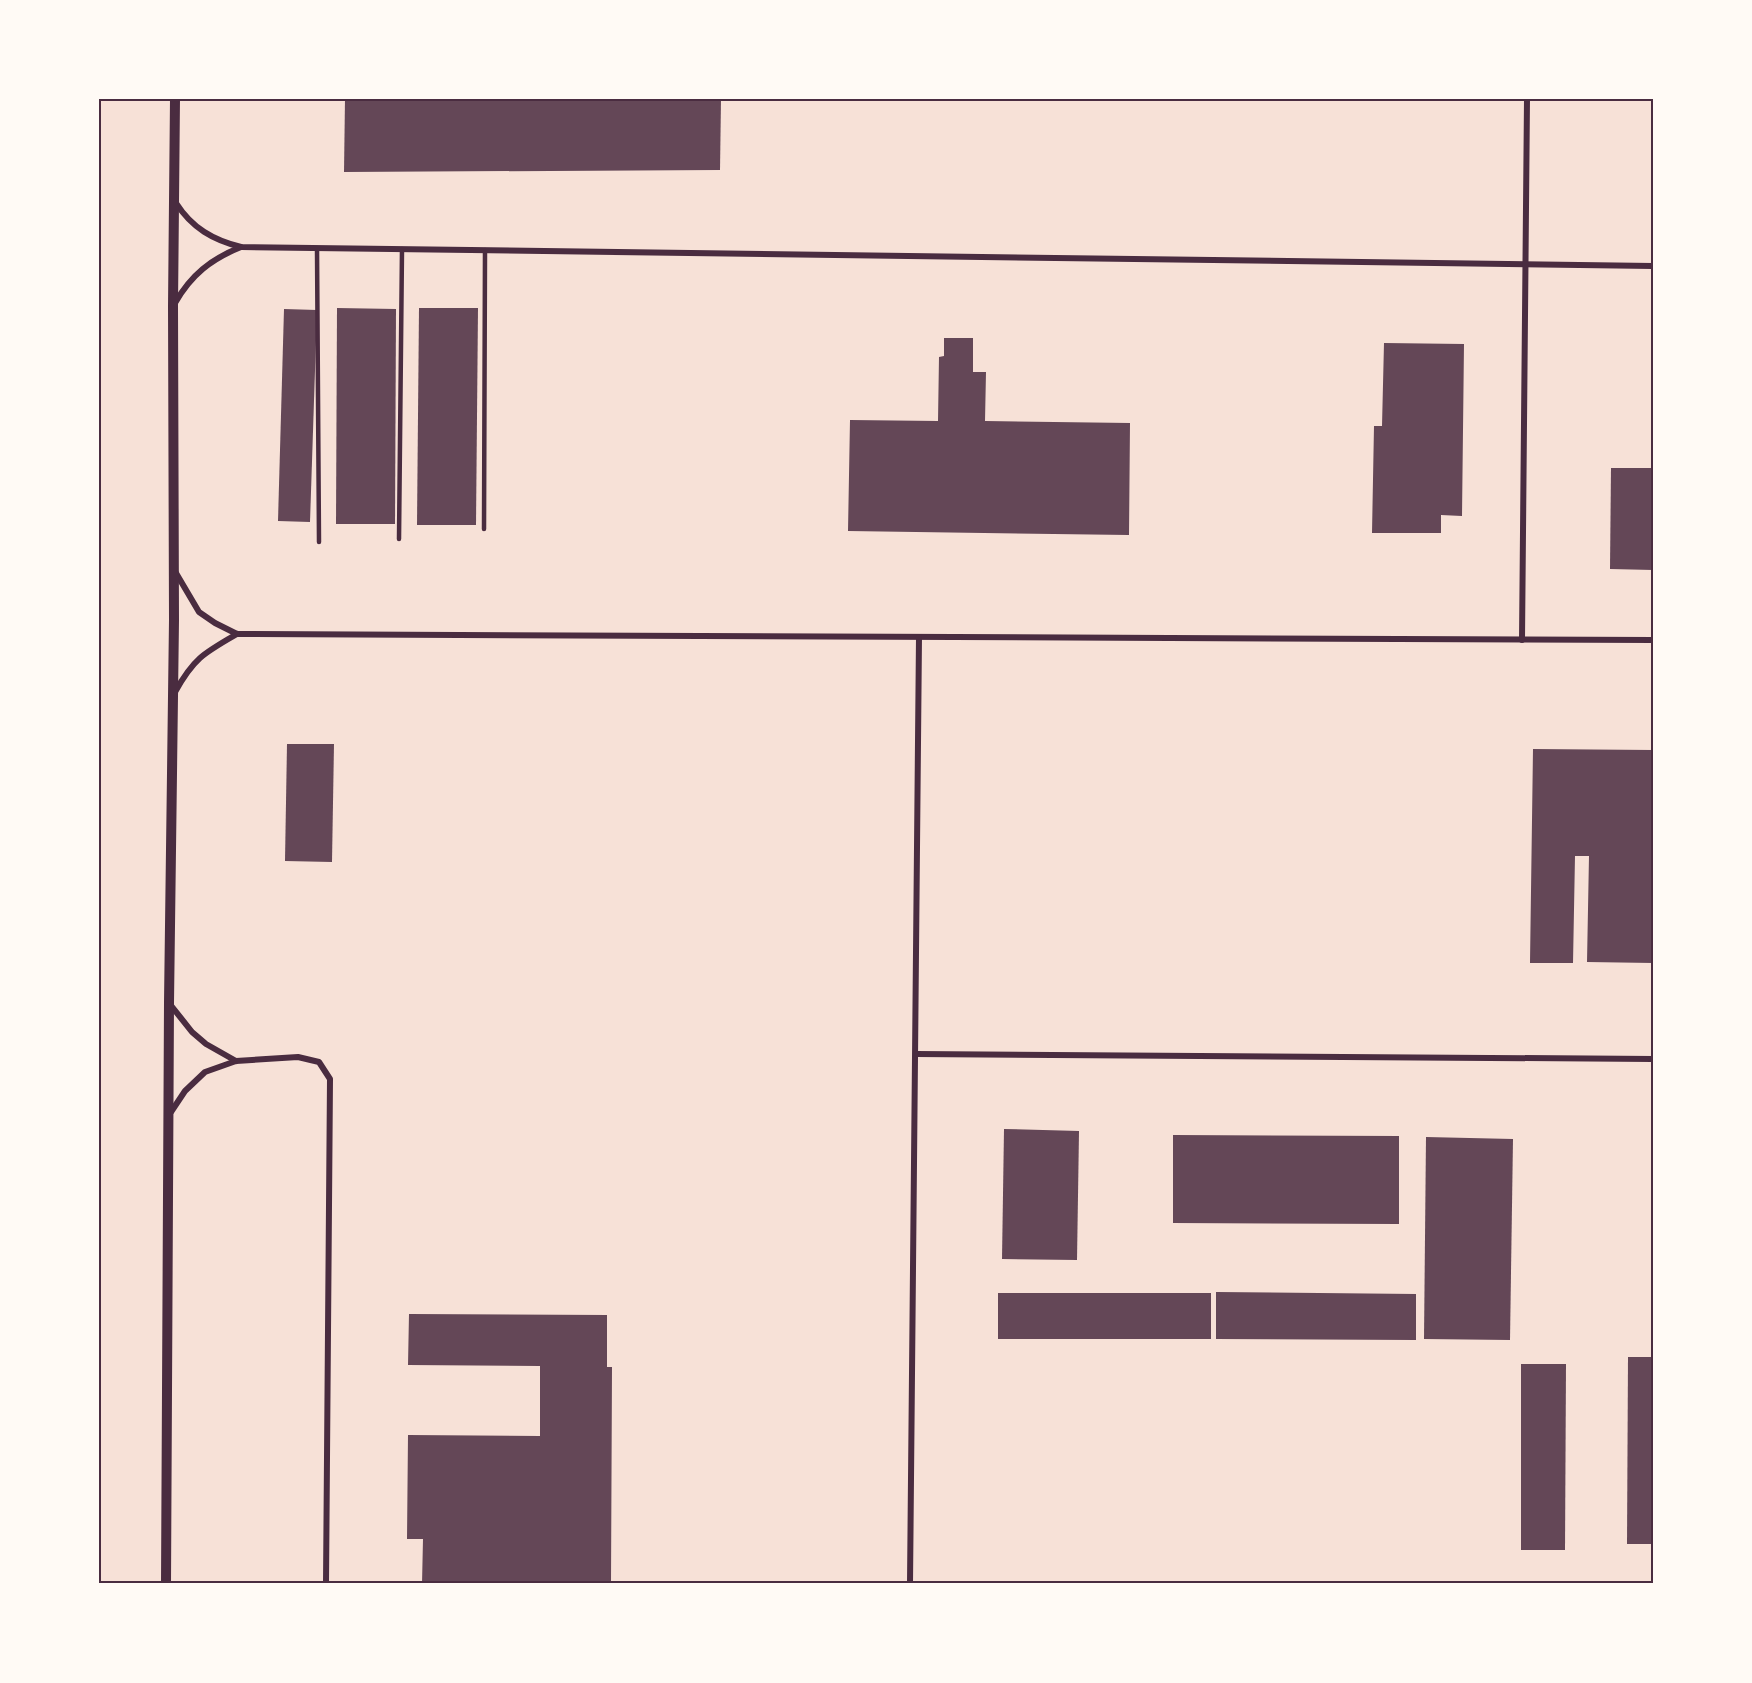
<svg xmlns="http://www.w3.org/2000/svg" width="1752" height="1683" viewBox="0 0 1752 1683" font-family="Manrope,sans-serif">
<rect width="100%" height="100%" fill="#f7e1d7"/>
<!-- building -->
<g fill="#644757">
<polygon points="345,99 721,99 720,170 344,172"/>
<polygon points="337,308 396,309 395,524 336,524"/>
<polygon points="419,308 478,308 476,525 417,525"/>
<polygon points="284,309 317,310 310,522 278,521"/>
<polygon points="944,338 973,338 973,372 986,372 985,421 1130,423 1129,535 848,531 850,420 938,421 939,357 944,356"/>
<polygon points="1384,343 1464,344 1462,516 1441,515 1441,533 1372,533 1374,426 1382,426"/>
<polygon points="1611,468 1653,468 1653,570 1610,569"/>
<polygon points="287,744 334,744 332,862 285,861"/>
<polygon points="1533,749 1653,750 1653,963 1587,962 1589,856 1575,856 1573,963 1530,963"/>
<polygon points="1004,1129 1079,1131 1077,1260 1002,1259"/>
<polygon points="1173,1135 1399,1136 1399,1224 1173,1223"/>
<polygon points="1426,1137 1513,1139 1510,1340 1424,1339"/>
<polygon points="1216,1292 1416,1294 1416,1340 1216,1339"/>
<rect x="998" y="1293" width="213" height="46"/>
<polygon points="409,1314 607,1315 607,1367 612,1367 611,1584 422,1584 423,1539 407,1539 408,1435 540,1436 540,1366 408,1365"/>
<polygon points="1628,1357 1653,1357 1653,1544 1627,1544"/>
<polygon points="1521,1364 1566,1364 1565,1550 1521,1550"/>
</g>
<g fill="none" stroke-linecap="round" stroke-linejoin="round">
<!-- service -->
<g stroke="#4a2c40" stroke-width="4.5">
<polyline points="317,248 319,542"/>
<polyline points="484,529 485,250"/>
<polyline points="399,539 402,249"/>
</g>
<!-- minor -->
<g stroke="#4a2c40" stroke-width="6">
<path d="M176,203C192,228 213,240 241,247L1653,266"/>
<path d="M175,303C191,275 211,259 241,247"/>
<polyline points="176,573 199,612 215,623 237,634 1653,640"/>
<polyline points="1522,640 1527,99"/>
<path d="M175,692C194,658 204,653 237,634"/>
<polyline points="169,1003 192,1032 206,1044 236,1061"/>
<polyline points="916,1054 1653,1059"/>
<polyline points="171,1112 185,1091 205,1072 236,1061 298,1057 319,1062 330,1079 326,1584"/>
<polyline points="910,1584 919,637"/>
</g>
<!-- tertiary -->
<polyline stroke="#4a2c40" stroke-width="10" points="166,1584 169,1003 174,620 173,306 175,99"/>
</g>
<!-- border -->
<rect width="1752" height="1683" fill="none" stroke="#fffaf5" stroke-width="201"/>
<rect x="100" y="100" width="1552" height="1482" fill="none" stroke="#4a2c40" stroke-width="2"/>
</svg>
